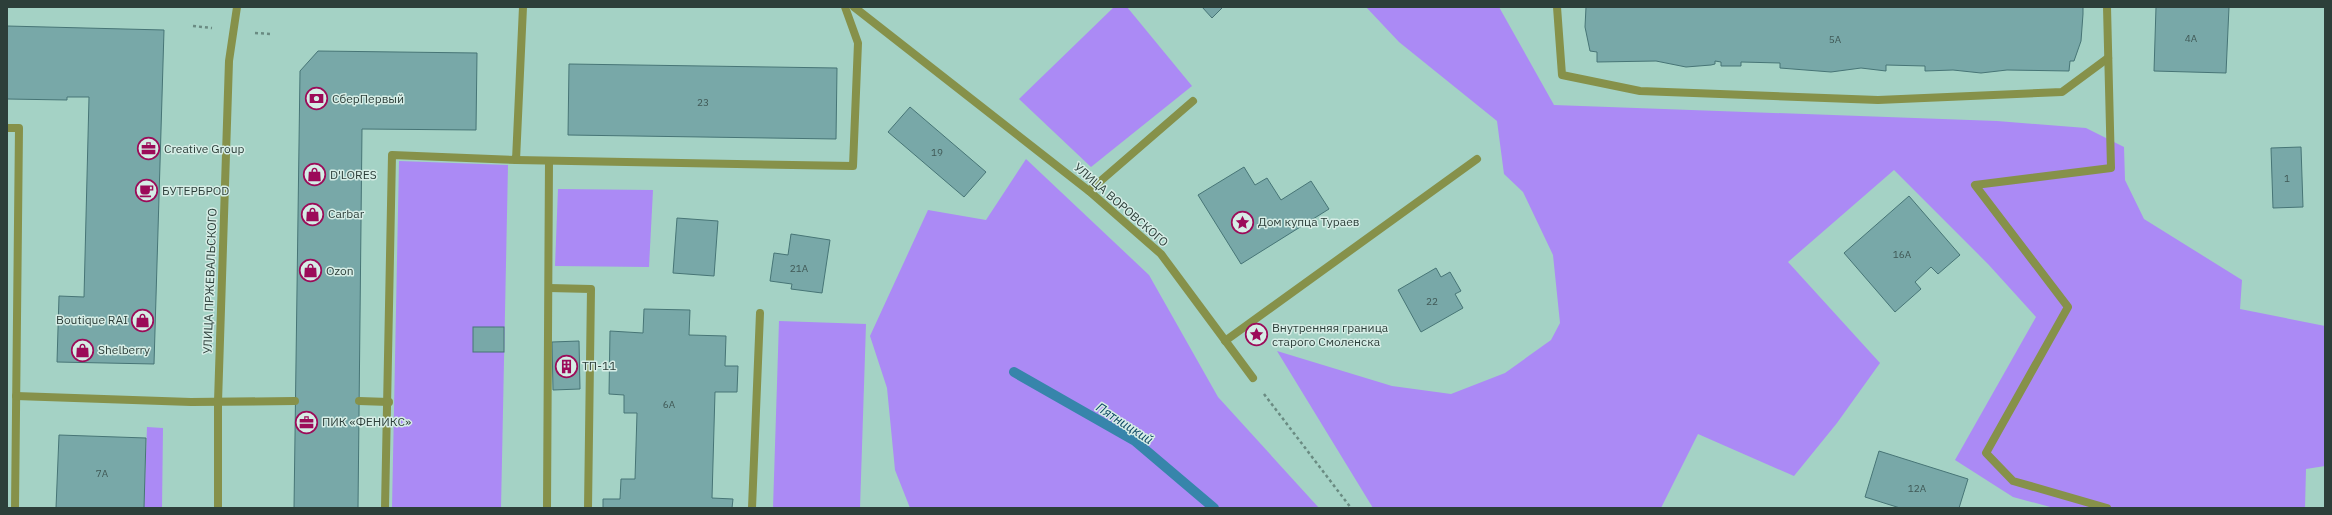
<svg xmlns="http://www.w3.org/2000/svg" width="2332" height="515" viewBox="0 0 2332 515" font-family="'IBM Plex Sans',sans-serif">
<rect width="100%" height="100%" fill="#a4d2c5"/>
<!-- green -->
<g fill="#ab8af5">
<polygon points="1114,7 1127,7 1192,86 1091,167 1019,99"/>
<polygon points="1366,7 1499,7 1554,105 1997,121 2086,128 2124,147 2125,180 2144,219 2242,280 2240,309 2325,326 2325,466 2306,469 2305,508 2054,508 2013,497 1955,460 2036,317 1988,264 1894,170 1788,262 1880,363 1837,423 1794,476 1698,434 1661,508 1373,508 1277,351 1392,386 1451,394 1505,373 1551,340 1560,323 1553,255 1523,192 1504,174 1497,121 1399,42"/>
<polygon points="1026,159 1149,275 1218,397 1319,508 910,508 895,470 887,388 870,336 928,210 986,220"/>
<polygon points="399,161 508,165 501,508 392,508"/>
<polygon points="558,189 653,190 649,267 555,266"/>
<polygon points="779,321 866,324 860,508 773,508"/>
<polygon points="147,427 163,428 162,508 144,508"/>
</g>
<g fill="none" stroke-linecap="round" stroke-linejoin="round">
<!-- stream -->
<polyline stroke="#3785ab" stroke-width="10" points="1014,372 1135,441 1214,508"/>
</g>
<!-- building -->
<g fill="#78a8a8" stroke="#477576">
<polygon points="1202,7 1223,7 1212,18"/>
<polygon points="1586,7 2083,7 2083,14 2081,41 2074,61 2070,61 2069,71 2007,70 1981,73 1953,70 1925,71 1925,66 1886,65 1886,71 1861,68 1831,72 1780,68 1780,63 1741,62 1741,66 1721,66 1721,62 1715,61 1715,64 1711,65 1686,67 1656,61 1597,62 1597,52 1590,51 1585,27"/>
<polygon points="2156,7 2229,7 2226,73 2154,71"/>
<polygon points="7,26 164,30 154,364 57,362 59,296 84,297 89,97 67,97 67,100 7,99"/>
<polygon points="318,51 477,53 476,130 362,129 358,508 294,508 300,71"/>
<polygon points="569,64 837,68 836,139 568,135"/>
<polygon points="910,107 986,172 964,197 888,132"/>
<polygon points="2301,147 2303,207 2273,208 2271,148"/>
<polygon points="1244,167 1255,185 1267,178 1281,200 1311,181 1329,209 1241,264 1198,195"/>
<polygon points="1909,196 1960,255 1938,274 1931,267 1915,282 1921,289 1895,312 1844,253"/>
<polygon points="677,218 718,221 714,276 673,273"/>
<polygon points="791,234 830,240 822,293 791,289 792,284 770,281 774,253 788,255"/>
<polygon points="1436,268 1441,277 1450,272 1461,291 1455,294 1463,308 1421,332 1398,290"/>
<polygon points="644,309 690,310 689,335 726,336 725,366 738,366 737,392 715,392 712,498 733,499 732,508 603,508 603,499 620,499 621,479 635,479 637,413 624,413 624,395 609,394 610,331 643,333"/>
<rect x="473" y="327" width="31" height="25"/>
<polygon points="579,341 580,389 553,390 552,342"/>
<polygon points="59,435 146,438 144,508 56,508"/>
<polygon points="1879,451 1968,479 1959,508 1900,508 1865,497"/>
</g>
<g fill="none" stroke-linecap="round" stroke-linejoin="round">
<!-- path -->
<g stroke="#6a8b82" stroke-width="2.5" stroke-dasharray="3 3" stroke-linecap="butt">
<polyline points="193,26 212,28"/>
<polyline points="255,33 272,34"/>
<polyline points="1264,394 1351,508"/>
</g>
<!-- lane -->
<g stroke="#86914a" stroke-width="8">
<polyline points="1557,7 1562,75 1640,91 1878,100 2062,92 2108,58"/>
<polyline points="7,128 19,128 15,508"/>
<polyline points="516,160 853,166 858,43 845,7"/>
<polyline points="1089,191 1193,101"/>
<polyline points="549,288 591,289 588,508"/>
<polyline points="1225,341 1477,159"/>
<polyline points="16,396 191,402 295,401"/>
<polyline points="359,401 389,402"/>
<polyline points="385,508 392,155 516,160 523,7"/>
<polyline points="547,508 549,161"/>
<polyline points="752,508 760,313"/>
<polyline points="2107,508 2013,481 1986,453 2068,307 1975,185 2111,168 2107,7"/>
</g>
<!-- street -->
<g stroke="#86914a" stroke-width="8">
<polyline points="854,7 1089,191 1161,254 1253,378"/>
<polyline points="218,508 218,402 229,61 237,7"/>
</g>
</g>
<!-- icons -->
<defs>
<symbol id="bank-ring" viewBox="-11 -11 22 22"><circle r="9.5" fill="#d6ede6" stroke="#9c0b59" stroke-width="1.5"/><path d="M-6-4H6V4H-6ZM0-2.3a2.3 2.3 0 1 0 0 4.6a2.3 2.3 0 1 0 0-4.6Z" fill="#9c0b59"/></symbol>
<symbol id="office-ring" viewBox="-11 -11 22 22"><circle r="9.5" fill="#d6ede6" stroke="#9c0b59" stroke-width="1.5"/><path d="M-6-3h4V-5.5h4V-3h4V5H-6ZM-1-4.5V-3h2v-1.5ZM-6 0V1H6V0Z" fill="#9c0b59"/></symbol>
<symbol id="shop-ring" viewBox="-11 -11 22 22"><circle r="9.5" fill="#d6ede6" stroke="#9c0b59" stroke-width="1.5"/><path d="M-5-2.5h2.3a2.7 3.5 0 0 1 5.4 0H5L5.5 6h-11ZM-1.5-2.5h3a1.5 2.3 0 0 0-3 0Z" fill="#9c0b59"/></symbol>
<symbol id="cafe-ring" viewBox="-11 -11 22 22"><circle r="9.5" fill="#d6ede6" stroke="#9c0b59" stroke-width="1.5"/><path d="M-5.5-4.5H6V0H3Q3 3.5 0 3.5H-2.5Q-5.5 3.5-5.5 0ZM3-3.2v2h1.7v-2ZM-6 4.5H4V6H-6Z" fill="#9c0b59"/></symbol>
<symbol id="sight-ring" viewBox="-11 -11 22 22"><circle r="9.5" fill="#d6ede6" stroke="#9c0b59" stroke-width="1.5"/><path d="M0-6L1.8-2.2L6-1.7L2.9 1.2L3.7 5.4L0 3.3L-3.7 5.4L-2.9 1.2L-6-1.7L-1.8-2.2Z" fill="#9c0b59"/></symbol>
<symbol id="building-ring" viewBox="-11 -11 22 22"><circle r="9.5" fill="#d6ede6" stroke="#9c0b59" stroke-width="1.5"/><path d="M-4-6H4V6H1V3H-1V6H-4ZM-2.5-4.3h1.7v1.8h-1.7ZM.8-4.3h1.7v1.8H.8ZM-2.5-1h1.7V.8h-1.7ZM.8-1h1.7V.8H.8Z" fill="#9c0b59"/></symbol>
</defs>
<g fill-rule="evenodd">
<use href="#bank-ring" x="304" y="86" width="25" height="25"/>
<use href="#office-ring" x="136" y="136" width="25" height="25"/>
<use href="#shop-ring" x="302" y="162" width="25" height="25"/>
<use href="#cafe-ring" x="134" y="178" width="25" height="25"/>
<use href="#shop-ring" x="300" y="202" width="25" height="25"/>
<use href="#sight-ring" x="1230" y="210" width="25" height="25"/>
<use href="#shop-ring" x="298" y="258" width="25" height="25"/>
<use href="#shop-ring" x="130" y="308" width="25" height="25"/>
<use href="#sight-ring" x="1244" y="322" width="25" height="25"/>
<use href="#shop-ring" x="70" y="338" width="25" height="25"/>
<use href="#building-ring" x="554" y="354" width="25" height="25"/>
<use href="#office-ring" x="294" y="410" width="25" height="25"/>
</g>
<g text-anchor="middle" stroke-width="3" stroke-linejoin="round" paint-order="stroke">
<!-- number labels -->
<g font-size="10" fill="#405956">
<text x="2191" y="42">4А</text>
<text x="1835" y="43">5А</text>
<text x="703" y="106">23</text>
<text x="937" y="156">19</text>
<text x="2287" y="182">1</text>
<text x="1902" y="258">16А</text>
<text x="799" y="272">21А</text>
<text x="1432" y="305">22</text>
<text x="669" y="408">6А</text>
<text x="102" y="477">7А</text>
<text x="1917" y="492">12А</text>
</g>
<!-- poi labels -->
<g font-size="12" fill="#2d3f3a" stroke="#d6ede6" text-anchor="start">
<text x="332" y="103">СберПервый</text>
<text x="164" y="153">Сreative Group</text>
<text x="330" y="179">D'LORES</text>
<text x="162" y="195">БУТЕРБРОD</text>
<text x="328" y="218">Carbar</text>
<text x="1258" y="226">Дом купца Тураев</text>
<text x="326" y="275">Ozon</text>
<text x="128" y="324" text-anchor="end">Boutique RAI</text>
<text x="1272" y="332">Внутренняя граница<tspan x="1272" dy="14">старого Смоленска</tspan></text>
<text x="98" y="354">Shelberry</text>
<text x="582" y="370">ТП-11</text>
<text x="322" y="426">ПИК «ФЕНИКС»</text>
</g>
<!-- street labels -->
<g font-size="12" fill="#2d3f3a" stroke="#d6ede6">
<text transform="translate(1121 205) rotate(41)" y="4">УЛИЦА ВОРОВСКОГО</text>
<text transform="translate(210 281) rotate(-88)" y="4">УЛИЦА ПРЖЕВАЛЬСКОГО</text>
</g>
<!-- water labels -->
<g font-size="13" font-style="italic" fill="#0b4562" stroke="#d6ede6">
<text transform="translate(1125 423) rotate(33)" y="5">Пятницкий</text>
</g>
</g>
<!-- border -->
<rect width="2332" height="515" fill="none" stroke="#2d3f3a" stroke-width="16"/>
</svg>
